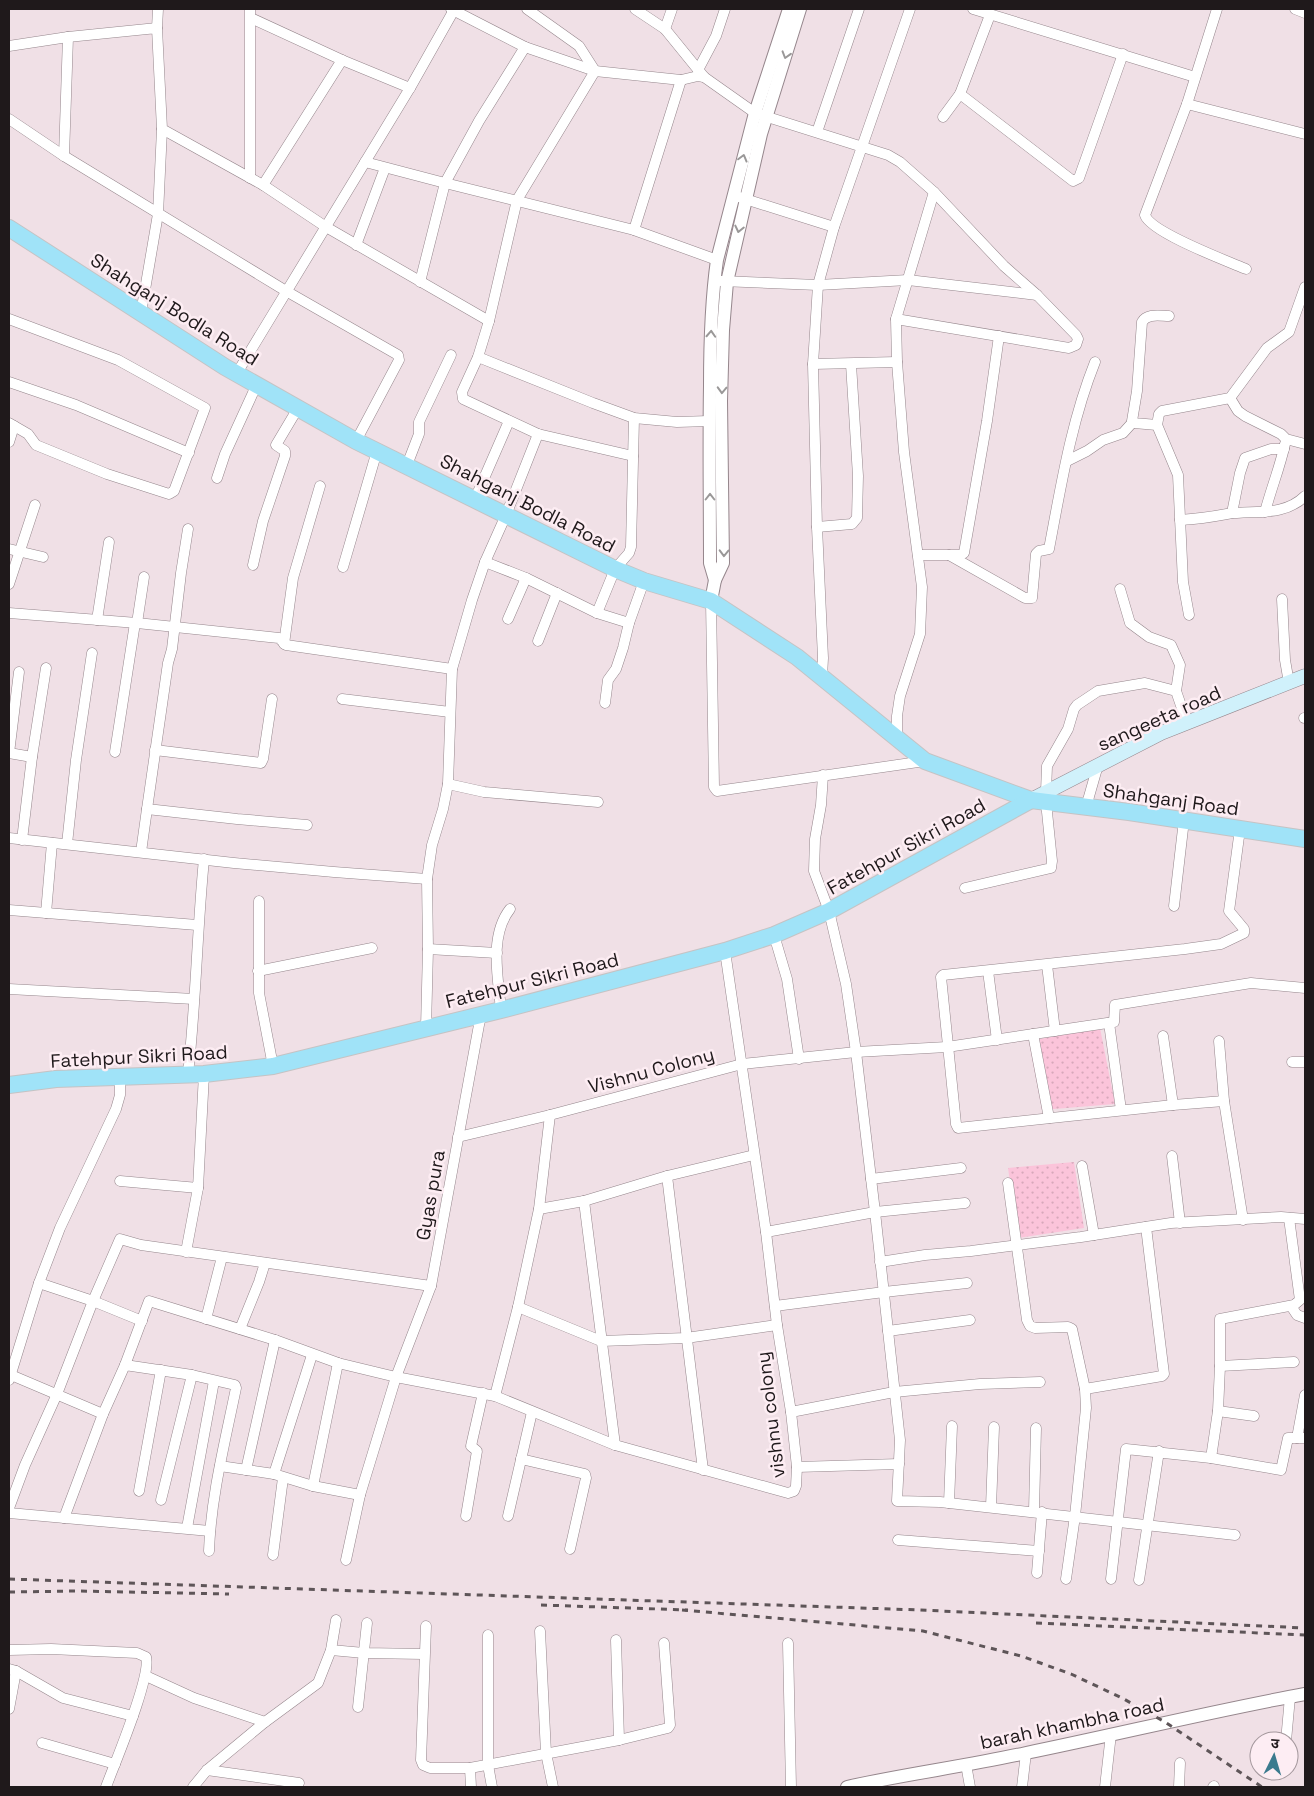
<svg xmlns="http://www.w3.org/2000/svg" width="1314" height="1796" viewBox="0 0 1314 1796" font-family="'Space Grotesk','Noto Sans Devanagari',sans-serif">
<defs>
<pattern id="grass-dots" width="8" height="8" patternUnits="userSpaceOnUse" patternTransform="scale(1.25)"><rect width="8" height="8" fill="#fbc4da"/><path d="M2 2h.1M6 6h.1" fill="none" stroke="#d7a8ba" stroke-width="1.8" stroke-linecap="round"/></pattern>
</defs>
<rect width="100%" height="100%" fill="#f0e0e6"/>
<!-- grass -->
<g fill="url(#grass-dots)">
<polygon points="1100,1028 1115,1104 1042,1110 1029,1041"/>
<polygon points="1074,1162 1084,1228 1018,1238 1008,1168"/>
</g>
<g fill="none" stroke-linecap="round" stroke-linejoin="round">
<defs>
<g id="minor">
<polyline points="250,9 250,178"/>
<polyline points="451,9 525,47 595,71 681,80 698,76 704,77 755,113 888,155 900,162 934,192 1004,266 1037,295 1076,335 1078,339 1076,345 1069,348 896,319"/>
<polyline points="527,9 579,46 595,71 517,200 489,321 478,357 462,392 463,399 538,434 633,456"/>
<polyline points="635,9 665,29 704,77"/>
<polyline points="973,9 1195,77"/>
<path d="M1217,9L1187,104L1145,215C1150,232 1227,261 1246,269"/>
<polyline points="1295,9 1305,13"/>
<polyline points="990,15 960,94 1073,181 1079,178 1123,54"/>
<polyline points="251,18 342,60 410,88"/>
<polyline points="157,28 158,9"/>
<polyline points="665,29 672,9"/>
<polyline points="9,46 68,37 157,28 162,129 263,185 326,227 489,321"/>
<polyline points="698,70 716,36 725,9"/>
<polyline points="1187,104 1305,134"/>
<polyline points="943,117 960,94"/>
<polyline points="9,119 64,156 286,291 398,355 399,360 356,441"/>
<polyline points="817,132 859,9"/>
<polyline points="64,156 68,37"/>
<polyline points="365,162 445,183 634,230 717,260"/>
<polyline points="263,185 342,60"/>
<polyline points="739,197 834,227"/>
<polyline points="634,230 681,80"/>
<polyline points="356,245 385,168"/>
<polyline points="721,281 818,285 908,280 1037,295"/>
<polyline points="420,282 445,183 479,121 525,47"/>
<polyline points="141,313 158,214 162,129"/>
<path d="M1169,316C1160,316 1147,313 1142,322L1137,391L1132,421L1134,423L1157,425L1178,475L1183,582L1189,615"/>
<polyline points="9,319 118,360 205,408 174,491 169,494 107,474 36,445 28,434 9,423"/>
<polyline points="478,357 593,403 634,418 677,422 709,421"/>
<polyline points="813,364 897,362"/>
<polyline points="237,373 410,88 454,10"/>
<polyline points="9,382 76,405 189,453"/>
<polyline points="1230,398 1238,411 1245,416 1281,434 1286,439 1305,444"/>
<polyline points="1157,425 1159,414 1162,411 1230,398 1267,348 1289,332 1305,287"/>
<polyline points="9,442 14,426"/>
<polyline points="1067,461 1087,451 1103,440 1123,433 1132,423"/>
<polyline points="407,465 419,434 419,422 451,355"/>
<polyline points="217,478 225,454 257,384"/>
<polyline points="475,499 509,421"/>
<path d="M1265,512C1271,489 1280,467 1285,444"/>
<polyline points="1232,513 1240,473 1245,458 1271,449 1284,449"/>
<path d="M1180,520C1197,519 1211,517 1227,514C1254,510 1284,517 1305,496"/>
<polyline points="817,527 852,524 857,518 858,476 851,364"/>
<polyline points="188,529 181,573 172,649 168,663 147,809 237,819 307,825"/>
<polyline points="9,549 43,557"/>
<polyline points="918,555 960,555 964,553 987,421 999,336"/>
<path d="M949,555L1025,598H1032L1036,554L1039,551L1049,549C1061,486 1071,422 1095,362"/>
<polyline points="485,562 526,578 597,613 629,623 644,581"/>
<polyline points="253,565 263,521 285,456 285,451 276,445 298,408"/>
<polyline points="343,567 377,451"/>
<polyline points="9,584 35,505"/>
<polyline points="1120,589 1130,623 1149,637 1171,645 1180,665 1176,691"/>
<polyline points="1282,599 1285,660 1289,683"/>
<polyline points="711,601 714,787 717,791 925,761"/>
<polyline points="9,613 137,623 279,638 286,645 452,669"/>
<polyline points="597,613 615,569 629,553 631,547 634,418"/>
<polyline points="508,619 526,578"/>
<polyline points="97,620 109,542"/>
<polyline points="137,623 144,577"/>
<polyline points="538,641 557,593"/>
<polyline points="284,644 293,578 320,486"/>
<polyline points="822,677 823,658 817,527 813,364 818,285 834,227 910,9"/>
<polyline points="342,699 450,712"/>
<polyline points="605,703 608,680 616,669 623,648 629,623"/>
<polyline points="1304,718 1305,718"/>
<polyline points="897,738 897,716 900,696 920,634 922,587 904,452 897,362 896,319 934,192"/>
<polyline points="155,750 261,763 263,759 272,699"/>
<polyline points="115,752 135,623"/>
<polyline points="9,753 19,672"/>
<polyline points="9,753 32,757"/>
<polyline points="823,775 821,805 815,839 814,871 829,911 846,984 856,1052 875,1212 900,1440 897,1501 940,1502 1235,1535"/>
<polyline points="448,784 484,792 598,802"/>
<polyline points="1046,792 1047,766 1068,729 1074,709 1077,705 1098,691 1145,683 1176,691 1187,723"/>
<polyline points="1086,807 1098,765"/>
<polyline points="9,838 234,863 334,872 427,879"/>
<polyline points="22,840 32,757 46,668"/>
<polyline points="67,844 76,760 92,653"/>
<polyline points="141,852 147,809"/>
<polyline points="965,888 1051,868 1052,861 1046,802"/>
<polyline points="259,901 259,993 273,1066"/>
<polyline points="1174,906 1184,820"/>
<polyline points="9,910 197,925"/>
<polyline points="46,913 52,843"/>
<polyline points="774,935 787,979 799,1059"/>
<polyline points="428,949 497,953"/>
<polyline points="1047,965 1055,1031"/>
<polyline points="258,971 372,948"/>
<polyline points="988,971 997,1040"/>
<polyline points="9,989 194,999"/>
<path d="M501,1010C498,977 489,936 510,909"/>
<polyline points="1109,1023 1121,1110"/>
<polyline points="426,1028 428,949 427,879 432,845 443,809 448,784 452,669 472,600 485,562 506,515 538,434"/>
<polyline points="1033,1034 1049,1118"/>
<polyline points="1163,1036 1173,1105"/>
<polyline points="1219,1041 1224,1101 1243,1220"/>
<polyline points="1292,1062 1305,1062"/>
<path d="M188,1074C196,1003 197,931 204,859"/>
<polyline points="1224,1101 1173,1105 958,1128 956,1124 941,977 943,975 1185,949 1221,944 1244,933 1244,929 1229,911 1240,829"/>
<polyline points="458,1137 550,1115 742,1064 856,1052 947,1047 1114,1022 1115,1005 1251,983 1305,988"/>
<polyline points="1172,1156 1180,1223"/>
<polyline points="1082,1166 1094,1235"/>
<polyline points="871,1179 961,1168"/>
<polyline points="120,1181 198,1188 204,1074"/>
<polyline points="1008,1183 1027,1320 1030,1326 1035,1328 1068,1327 1072,1329 1085,1389 1086,1408 1075,1516 1066,1579"/>
<polyline points="584,1201 615,1445"/>
<polyline points="539,1209 584,1201 667,1176"/>
<polyline points="766,1232 875,1212 965,1203"/>
<polyline points="186,1252 198,1188"/>
<polyline points="880,1262 925,1255 971,1251 1081,1237 1171,1223 1281,1217 1305,1219"/>
<polyline points="39,1283 93,1301 142,1321"/>
<polyline points="775,1306 884,1292 967,1283"/>
<polyline points="1291,1306 1297,1315 1305,1318"/>
<polyline points="518,1307 601,1341 686,1338 777,1325"/>
<polyline points="206,1319 222,1257"/>
<polyline points="240,1329 259,1282 265,1263"/>
<polyline points="888,1331 970,1320"/>
<polyline points="125,1365 149,1301 275,1340 338,1363 396,1377 495,1396 615,1445 788,1493 794,1491 796,1486 797,1467 791,1412 777,1325 766,1232 725,951"/>
<polyline points="1220,1366 1294,1362"/>
<polyline points="11,1375 103,1414"/>
<polyline points="9,1380 39,1283 60,1228 116,1109 120,1095 120,1077"/>
<polyline points="1085,1389 1162,1376 1164,1374 1146,1227"/>
<polyline points="495,1396 518,1307 539,1209 550,1115"/>
<polyline points="1218,1411 1254,1416"/>
<polyline points="791,1412 894,1392 980,1384 1040,1382"/>
<polyline points="1297,1438 1305,1395"/>
<polyline points="1211,1458 1218,1411 1220,1366 1220,1319 1294,1305 1300,1300 1289,1218"/>
<polyline points="521,1459 585,1474 586,1478 570,1549"/>
<polyline points="220,1466 274,1474 313,1486 360,1495"/>
<polyline points="797,1467 899,1464"/>
<polyline points="246,1470 275,1340"/>
<polyline points="703,1470 667,1176 754,1155"/>
<polyline points="274,1474 312,1355"/>
<polyline points="313,1486 338,1363"/>
<polyline points="139,1491 161,1370"/>
<polyline points="161,1500 192,1375"/>
<polyline points="949,1503 952,1426"/>
<polyline points="991,1507 994,1427"/>
<polyline points="9,1508 25,1465 57,1394 93,1301 120,1239 141,1245 431,1286"/>
<polyline points="1034,1511 1036,1428"/>
<polyline points="9,1513 210,1531"/>
<polyline points="466,1516 477,1451 471,1446 483,1393"/>
<polyline points="508,1516 532,1412"/>
<path d="M64,1518L103,1414L125,1365L192,1375L235,1385L236,1388C225,1442 211,1496 209,1551"/>
<polyline points="187,1528 214,1381"/>
<polyline points="898,1540 1039,1551"/>
<polyline points="273,1555 283,1478"/>
<polyline points="346,1560 360,1495 396,1377 431,1286 481,1014"/>
<polyline points="1037,1573 1042,1512"/>
<polyline points="1111,1579 1126,1449 1211,1458 1281,1470 1288,1438 1305,1438"/>
<polyline points="1139,1580 1159,1451"/>
<polyline points="426,1626 421,1760 423,1765 430,1768 470,1768 619,1740 668,1728 670,1725 664,1643"/>
<polyline points="540,1631 546,1753 553,1787"/>
<polyline points="488,1635 488,1765 492,1787"/>
<polyline points="616,1640 619,1740"/>
<polyline points="788,1643 791,1787"/>
<path d="M9,1650L51,1649L137,1653L146,1657C152,1676 114,1765 106,1787"/>
<polyline points="331,1650 364,1653 424,1654"/>
<polyline points="9,1669 16,1671 63,1698 133,1716"/>
<polyline points="146,1676 194,1698 265,1722"/>
<polyline points="358,1707 367,1623"/>
<polyline points="9,1709 16,1671"/>
<polyline points="1286,1741 1290,1697"/>
<polyline points="42,1743 115,1764"/>
<polyline points="966,1764 970,1787"/>
<polyline points="470,1768 471,1787"/>
<polyline points="207,1770 299,1783"/>
<polyline points="193,1787 207,1770 265,1722 318,1683 331,1650 336,1620"/>
<polyline points="1022,1787 1026,1753"/>
<polyline points="1105,1787 1111,1734"/>
<polyline points="1179,1787 1180,1763"/>
<polyline points="1213,1787 1214,1786"/>
</g>
<g id="tertiary">
<path d="M715,580L710,563C710,504 709,445 710,386C710,344 711,302 717,260L755,113L789,9"/>
<polyline points="711,601 715,580 723,563 721,401 723,330 727,282 761,134 800,9"/>
<path d="M847,1787C906,1774 967,1766 1026,1753C1119,1734 1212,1711 1305,1694"/>
</g>
<polyline id="secondary" points="1031,800 1161,733 1305,676"/>
<g id="primary">
<polyline points="9,228 225,367 356,441 615,569 644,581 711,601 797,657 925,761 1031,800 1129,812 1305,839"/>
<polyline points="9,1085 56,1079 204,1074 273,1066 501,1010 725,951 774,935 829,911 1031,800"/>
</g>
</defs>
<!-- minor casing -->
<use href="#minor" stroke="#95868c" stroke-width="11"/>
<!-- tertiary casing -->
<use href="#tertiary" stroke="#95868c" stroke-width="14"/>
<!-- secondary casing -->
<use href="#secondary" stroke="#95868c" stroke-width="15"/>
<!-- primary casing -->
<use href="#primary" stroke="#c5c3c4" stroke-width="18"/>
<!-- minor -->
<use href="#minor" stroke="#fff" stroke-width="10"/>
<!-- tertiary -->
<use href="#tertiary" stroke="#fff" stroke-width="12"/>
<!-- secondary -->
<use href="#secondary" stroke="#d0f1fb" stroke-width="14"/>
<!-- primary -->
<use href="#primary" stroke="#a0e3f8" stroke-width="16"/>
<!-- rail -->
<g stroke="#5e5558" stroke-width="3" stroke-dasharray="6 6" stroke-linecap="butt">
<polyline points="9,1579 920,1610 1305,1628"/>
<polyline points="9,1592 77,1591 229,1594"/>
<polyline points="541,1605 688,1610"/>
<polyline points="682,1610 923,1631 1021,1656 1071,1674 1122,1698 1165,1722 1262,1787"/>
<polyline points="1036,1623 1305,1635"/>
</g>
</g>
<!-- one-way arrows -->
<defs><path id="oneway-chevron" d="M-2-3.5L2.5 0L-2 3.5" fill="none" stroke-width="1.6" stroke-linecap="round" stroke-linejoin="round" transform="scale(1.25)"/></defs>
<g stroke="#9a9898">
<use href="#oneway-chevron" transform="translate(786 55) rotate(107)"/>
<use href="#oneway-chevron" transform="translate(743 158) rotate(-75)"/>
<use href="#oneway-chevron" transform="translate(739 229) rotate(103)"/>
<use href="#oneway-chevron" transform="translate(711 334) rotate(-87)"/>
<use href="#oneway-chevron" transform="translate(722 390) rotate(92)"/>
<use href="#oneway-chevron" transform="translate(710 497) rotate(-90)"/>
<use href="#oneway-chevron" transform="translate(724 553) rotate(91)"/>
</g>
<g text-anchor="middle" stroke-width="5" stroke-linejoin="round" paint-order="stroke">
<!-- street labels -->
<g font-size="19" fill="#1f191b" stroke="#fdedf3">
<text transform="translate(175 309) rotate(32)" y="7">Shahganj Bodla Road</text>
<text transform="translate(528 503) rotate(27)" y="7">Shahganj Bodla Road</text>
<text transform="translate(1159 718) rotate(-24)" y="7">sangeeta road</text>
<text transform="translate(1171 799) rotate(8)" y="7">Shahganj Road</text>
<text transform="translate(906 846) rotate(-29)" y="7">Fatehpur Sikri Road</text>
<text transform="translate(532 980) rotate(-14)" y="7">Fatehpur Sikri Road</text>
<text transform="translate(139 1056) rotate(-3)" y="7">Fatehpur Sikri Road</text>
<text transform="translate(651 1070) rotate(-15)" y="7">Vishnu Colony</text>
<text transform="translate(430 1195) rotate(-80)" y="7">Gyas pura</text>
<text transform="translate(770 1415) rotate(-97)" y="7">vishnu colony</text>
<text transform="translate(1072 1723) rotate(-12)" y="7">barah khambha road</text>
</g>
</g>
<!-- border -->
<rect width="1314" height="1796" fill="none" stroke="#1f191b" stroke-width="20"/>
<!-- north arrow -->
<g transform="translate(1274 1756) rotate(5)"><circle r="24" fill="#fdedf3" stroke="#a4989d"/>
<path d="M0-4L9 19L0 12L-9 19Z" fill="#3b7a8e"/>
<text y="-8" font-size="14" font-weight="bold" text-anchor="middle" fill="#1f191b">उ</text>
</g>
</svg>
